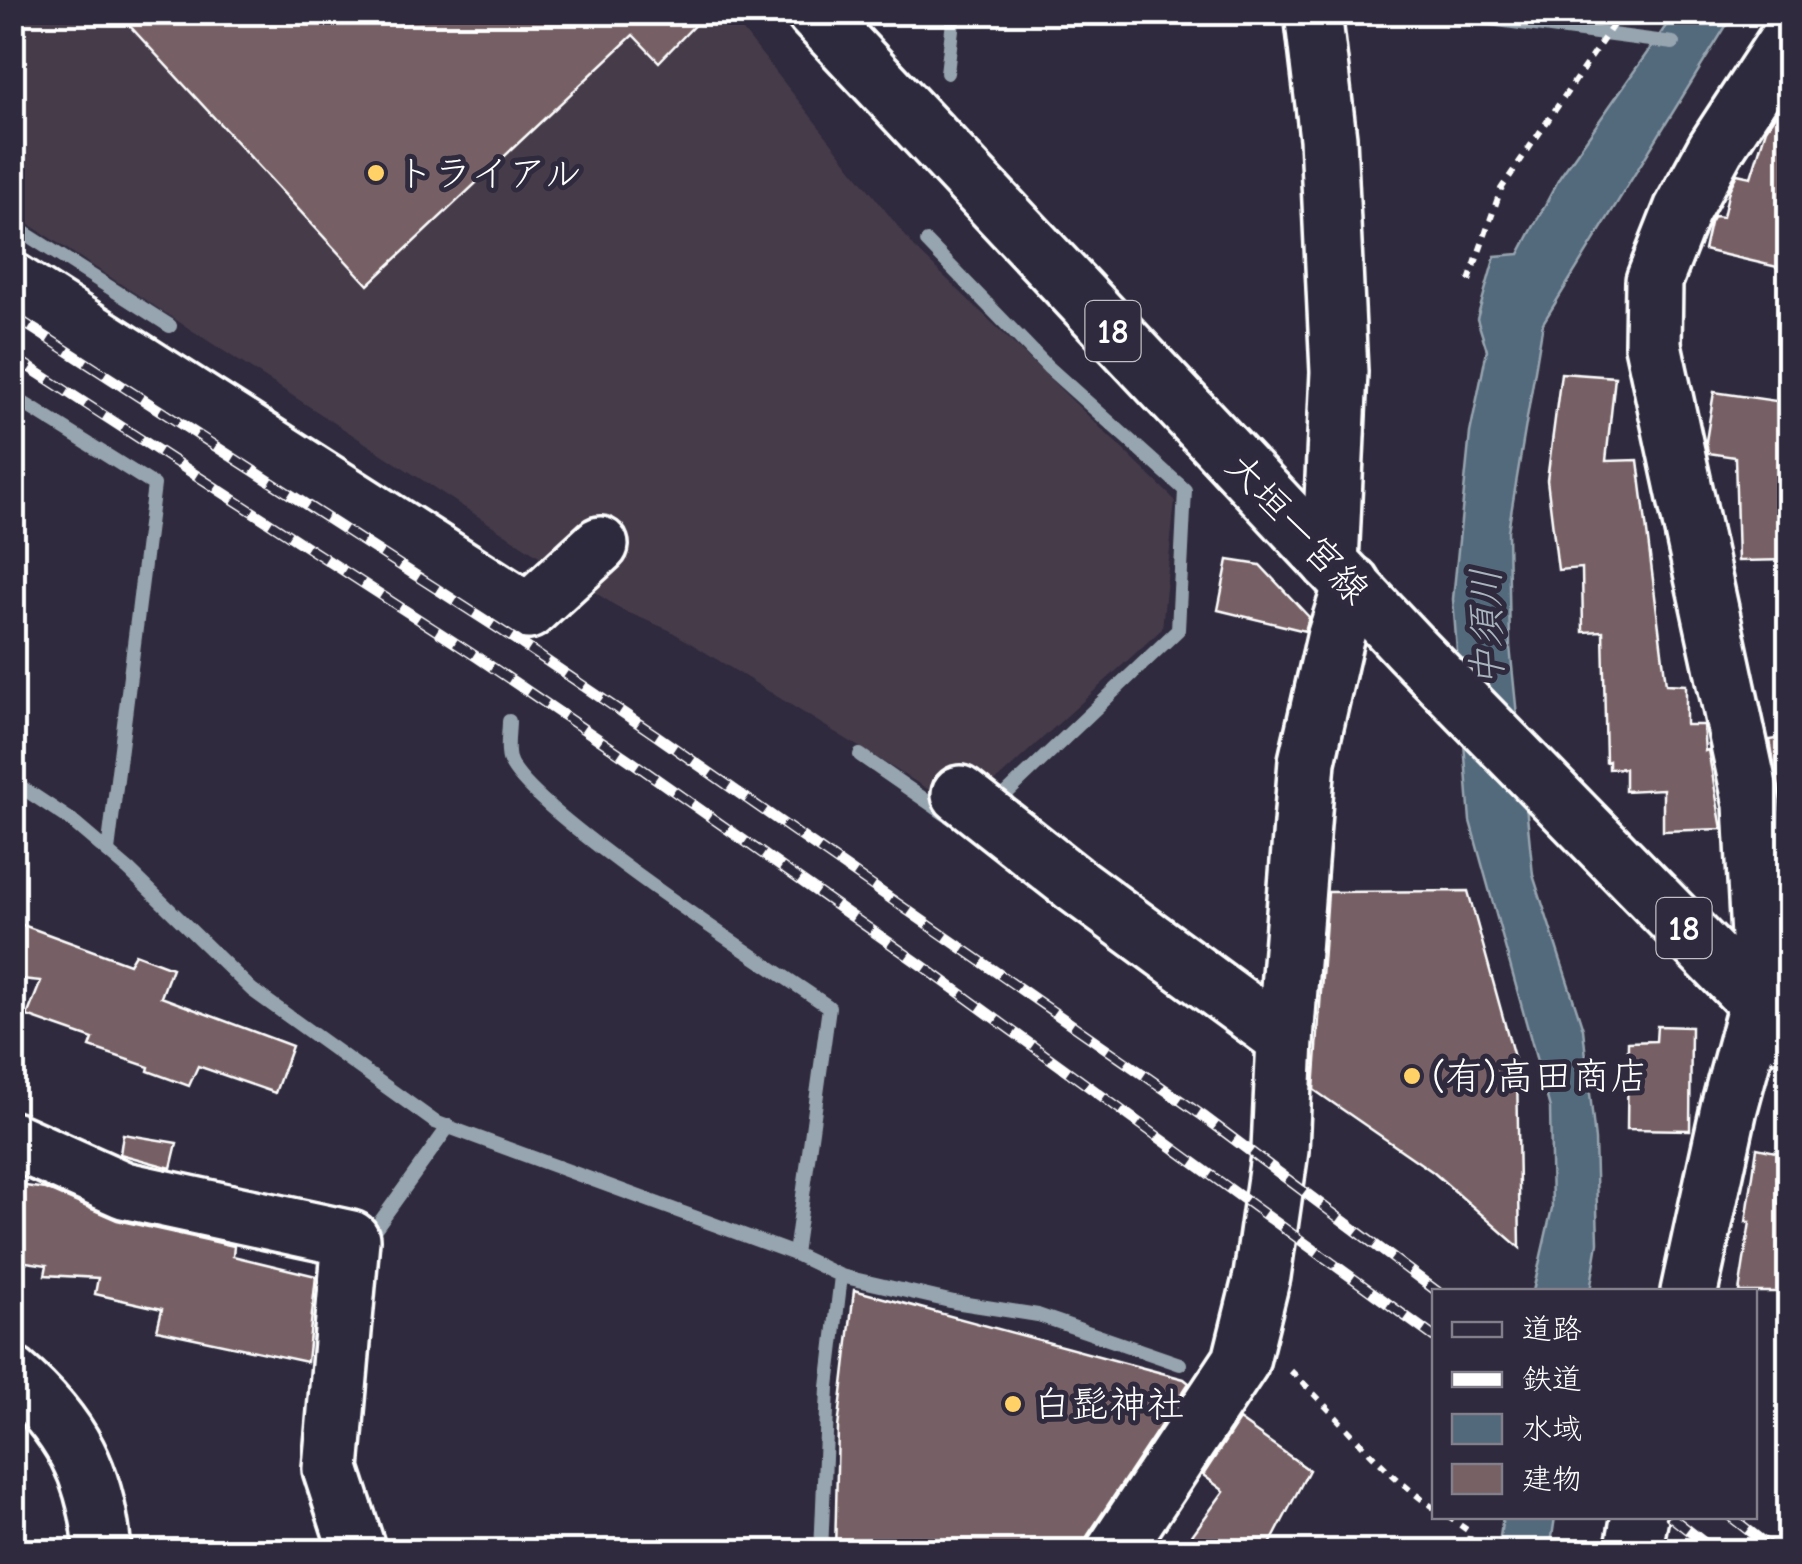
<svg xmlns="http://www.w3.org/2000/svg" width="1802" height="1564" viewBox="0 0 1802 1564" font-family="'Comic Neue','Klee One',sans-serif">
<rect width="100%" height="100%" fill="#2f2a3d"/>
<filter id="ink" filterUnits="userSpaceOnUse"><feTurbulence type="fractalNoise" baseFrequency=".01" numOctaves="2"/><feDisplacementMap in="SourceGraphic" scale="20" xChannelSelector="R" yChannelSelector="G"/><feConvolveMatrix kernelMatrix="1 2 1 2 8 2 1 2 1" color-interpolation-filters="sRGB"/></filter>
<g filter="url(#ink)">
<!-- built -->
<polygon fill="#453a49" points="12,13 729,13 915,248 1175,500 1162,629 963,811 669,630 622,610 13,214"/>
<!-- water -->
<g fill="#52697c" stroke="#97a5b0" stroke-width="2.5">
<polygon points="1675,13 1734,13 1543,323 1508,531 1510,646 1533,875 1583,1029 1595,1140 1598,1243 1590,1291 1533,1291 1552,1208 1550,1108 1470,821 1453,599 1470,433 1487,350 1477,319 1495,256 1519,254 1560,177"/>
<polygon points="1503,1516 1555,1517 1550,1551 1498,1551"/>
</g>
<g fill="none" stroke-linecap="round" stroke-linejoin="round">
<!-- stream -->
<g stroke="#97a5b0" stroke-width="14">
<polyline points="1436,12 1673,43"/>
<polyline points="947,73 954,12"/>
<polyline points="12,225 170,326"/>
<polyline points="927,242 1048,367 1185,490 1178,630 1007,793"/>
<polyline points="12,396 154,485 108,851"/>
<path d="M509,721C509,732 506,748 509,759C524,808 774,969 829,1007L795,1254"/>
<polyline points="860,755 954,820"/>
<polyline points="12,781 68,818 129,870 252,990 435,1122 795,1254 841,1276 954,1302 1038,1315 1180,1364"/>
<polyline points="367,1240 449,1126"/>
<polyline points="821,1552 828,1387 841,1276"/>
</g>
</g>
<!-- building -->
<g fill="#776165" stroke="#fff" stroke-width="2.5">
<polygon points="117,12 707,12 659,62 633,35 368,285"/>
<polygon points="1790,93 1790,270 1704,250 1710,223 1714,216 1723,217 1729,190 1737,174 1751,177 1766,129"/>
<polygon points="1561,373 1615,377 1606,461 1638,460 1666,684 1686,685 1686,725 1703,725 1705,751 1708,750 1722,829 1663,831 1663,789 1625,791 1625,768 1609,769 1609,761 1606,762 1603,631 1583,632 1582,568 1558,570 1547,480"/>
<polygon points="1714,392 1790,403 1790,560 1738,561 1735,457 1708,453 1706,441"/>
<polygon points="1228,560 1260,565 1309,617 1305,631 1218,610"/>
<polygon points="1790,737 1790,820 1784,821 1770,740"/>
<polygon points="1468,891 1517,1068 1520,1248 1433,1172 1314,1090 1328,892"/>
<polygon points="12,921 129,964 135,954 172,968 161,997 292,1046 275,1093 198,1066 189,1086 148,1071 149,1067 90,1047 93,1039 27,1016 41,981 12,978"/>
<polygon points="1657,1026 1691,1027 1690,1130 1627,1129 1628,1042 1656,1041"/>
<polygon points="123,1134 177,1143 171,1168 120,1154"/>
<polygon points="1757,1148 1790,1155 1790,1292 1739,1292 1750,1222 1746,1222"/>
<polygon points="12,1184 46,1189 117,1220 234,1246 233,1256 316,1276 307,1362 157,1330 162,1309 95,1294 98,1278 45,1275 47,1265 12,1260"/>
<polygon points="854,1290 1184,1379 1189,1383 1088,1535 1083,1552 835,1552 838,1428"/>
<polygon points="1239,1420 1309,1470 1266,1552 1180,1552 1224,1491 1203,1475"/>
</g>
<g fill="none" stroke-linecap="round" stroke-linejoin="round">
<defs>
<g id="minor">
<polyline points="1313,12 1328,138 1339,372 1330,563"/>
<polyline points="12,281 528,611 600,545"/>
<polyline points="960,794 1073,883 1285,1039"/>
<polyline points="12,1140 124,1190 351,1239 331,1469 358,1552"/>
<path d="M12,1375C71,1425 97,1475 103,1552"/>
<polyline points="1114,1552 1241,1361 1262,1276 1280,1150 1285,1039 1307,761 1335,638 1352,584"/>
</g>
<g id="tertiary">
<polyline points="1689,1292 1729,1108 1757,1004 1759,937 1752,804 1653,345 1654,281 1682,210 1716,148 1790,35"/>
<polyline points="1633,1552 1640,1516"/>
</g>
<polyline id="primary" points="814,12 1411,649 1790,1037"/>
</defs>
<!-- minor casing -->
<use href="#minor" stroke="#fff" stroke-width="62"/>
<!-- tertiary casing -->
<use href="#tertiary" stroke="#fff" stroke-width="62"/>
<!-- primary casing -->
<use href="#primary" stroke="#fff" stroke-width="62"/>
<!-- path -->
<g stroke="#fff" stroke-width="6" stroke-dasharray="8 8" stroke-linecap="butt">
<polyline points="1469,281 1501,189 1622,12"/>
<path d="M1291,1371C1339,1417 1380,1471 1434,1508"/>
<polyline points="1447,1516 1470,1532 1468,1552"/>
</g>
<!-- minor -->
<use href="#minor" stroke="#2f2a3d" stroke-width="55"/>
<!-- tertiary -->
<use href="#tertiary" stroke="#2f2a3d" stroke-width="55"/>
<!-- primary -->
<use href="#primary" stroke="#2f2a3d" stroke-width="55"/>
<defs>
<g id="rail">
<polyline points="12,315 516,640 657,736 1203,1116 1438,1292"/>
<polyline points="12,356 477,657 628,759 924,967 1434,1337"/>
<polyline points="1670,1516 1716,1552"/>
<polyline points="1730,1516 1776,1552"/>
</g>
</defs>
<!-- rail casing -->
<use href="#rail" stroke="#fff" stroke-width="11"/>
<!-- rail -->
<use href="#rail" stroke="#2f2a3d" stroke-width="8" stroke-dasharray="22" stroke-linecap="butt"/>
</g>
</g>
<!-- markers -->
<g fill="#ffd166" stroke="#2f2a3d" stroke-width="4">
<circle cx="376" cy="173" r="10"/>
<circle cx="1412" cy="1076" r="10"/>
<circle cx="1013" cy="1404" r="10"/>
</g>
<g text-anchor="middle" stroke-width="10" stroke-linejoin="round" paint-order="stroke">
<!-- shield labels -->
<g fill="#2f2a3d" stroke="#c1bfc5" stroke-width="2.5">
<rect x="1085.5" y="301" width="55" height="60" rx="8"/>
<rect x="1656.5" y="898" width="55" height="60" rx="8"/>
</g>
<g font-size="35" font-weight="bold" fill="#fff">
<text x="1113" y="343">18</text>
<text x="1684" y="940">18</text>
</g>
<!-- poi labels -->
<g font-size="38" fill="#fff" stroke="#2f2a3d" text-anchor="start">
<text x="396" y="186">トライアル</text>
<text x="1432" y="1089">(有)高田商店</text>
<text x="1033" y="1417">白髭神社</text>
</g>
<!-- street labels -->
<g font-size="38" fill="#fff" stroke="#2f2a3d">
<text transform="translate(1298 528) rotate(47)" y="13">大垣一宮線</text>
</g>
<!-- water labels -->
<g font-size="40" font-style="italic" fill="#a8b4be" stroke="#2f2a3d">
<text transform="translate(1486 628) rotate(-91)" y="14">中須川</text>
</g>
</g>
<!-- margin -->
<rect width="1802" height="1564" fill="none" stroke="#2f2a3d" stroke-width="50"/>
<rect x="25" y="25" width="1752" height="1514" fill="none" stroke="#fff" stroke-width="4" filter="url(#ink)"/>
<!-- legend -->
<rect x="1432" y="1289" width="325" height="230" fill="#2f2a3d" stroke="#827f8b" stroke-width="2.5"/>
<rect x="1452" y="1322" width="50" height="15" fill="#2f2a3d" stroke="#827f8b" stroke-width="2.5"/>
<text x="1522" y="1339" font-size="30" fill="#ffffff">道路</text>
<rect x="1452" y="1372" width="50" height="15" fill="#ffffff" stroke="#827f8b" stroke-width="2.5"/>
<text x="1522" y="1389" font-size="30" fill="#ffffff">鉄道</text>
<rect x="1452" y="1414" width="50" height="30" fill="#52697c" stroke="#827f8b" stroke-width="2.5"/>
<text x="1522" y="1439" font-size="30" fill="#ffffff">水域</text>
<rect x="1452" y="1464" width="50" height="30" fill="#776165" stroke="#827f8b" stroke-width="2.5"/>
<text x="1522" y="1489" font-size="30" fill="#ffffff">建物</text>
</svg>
